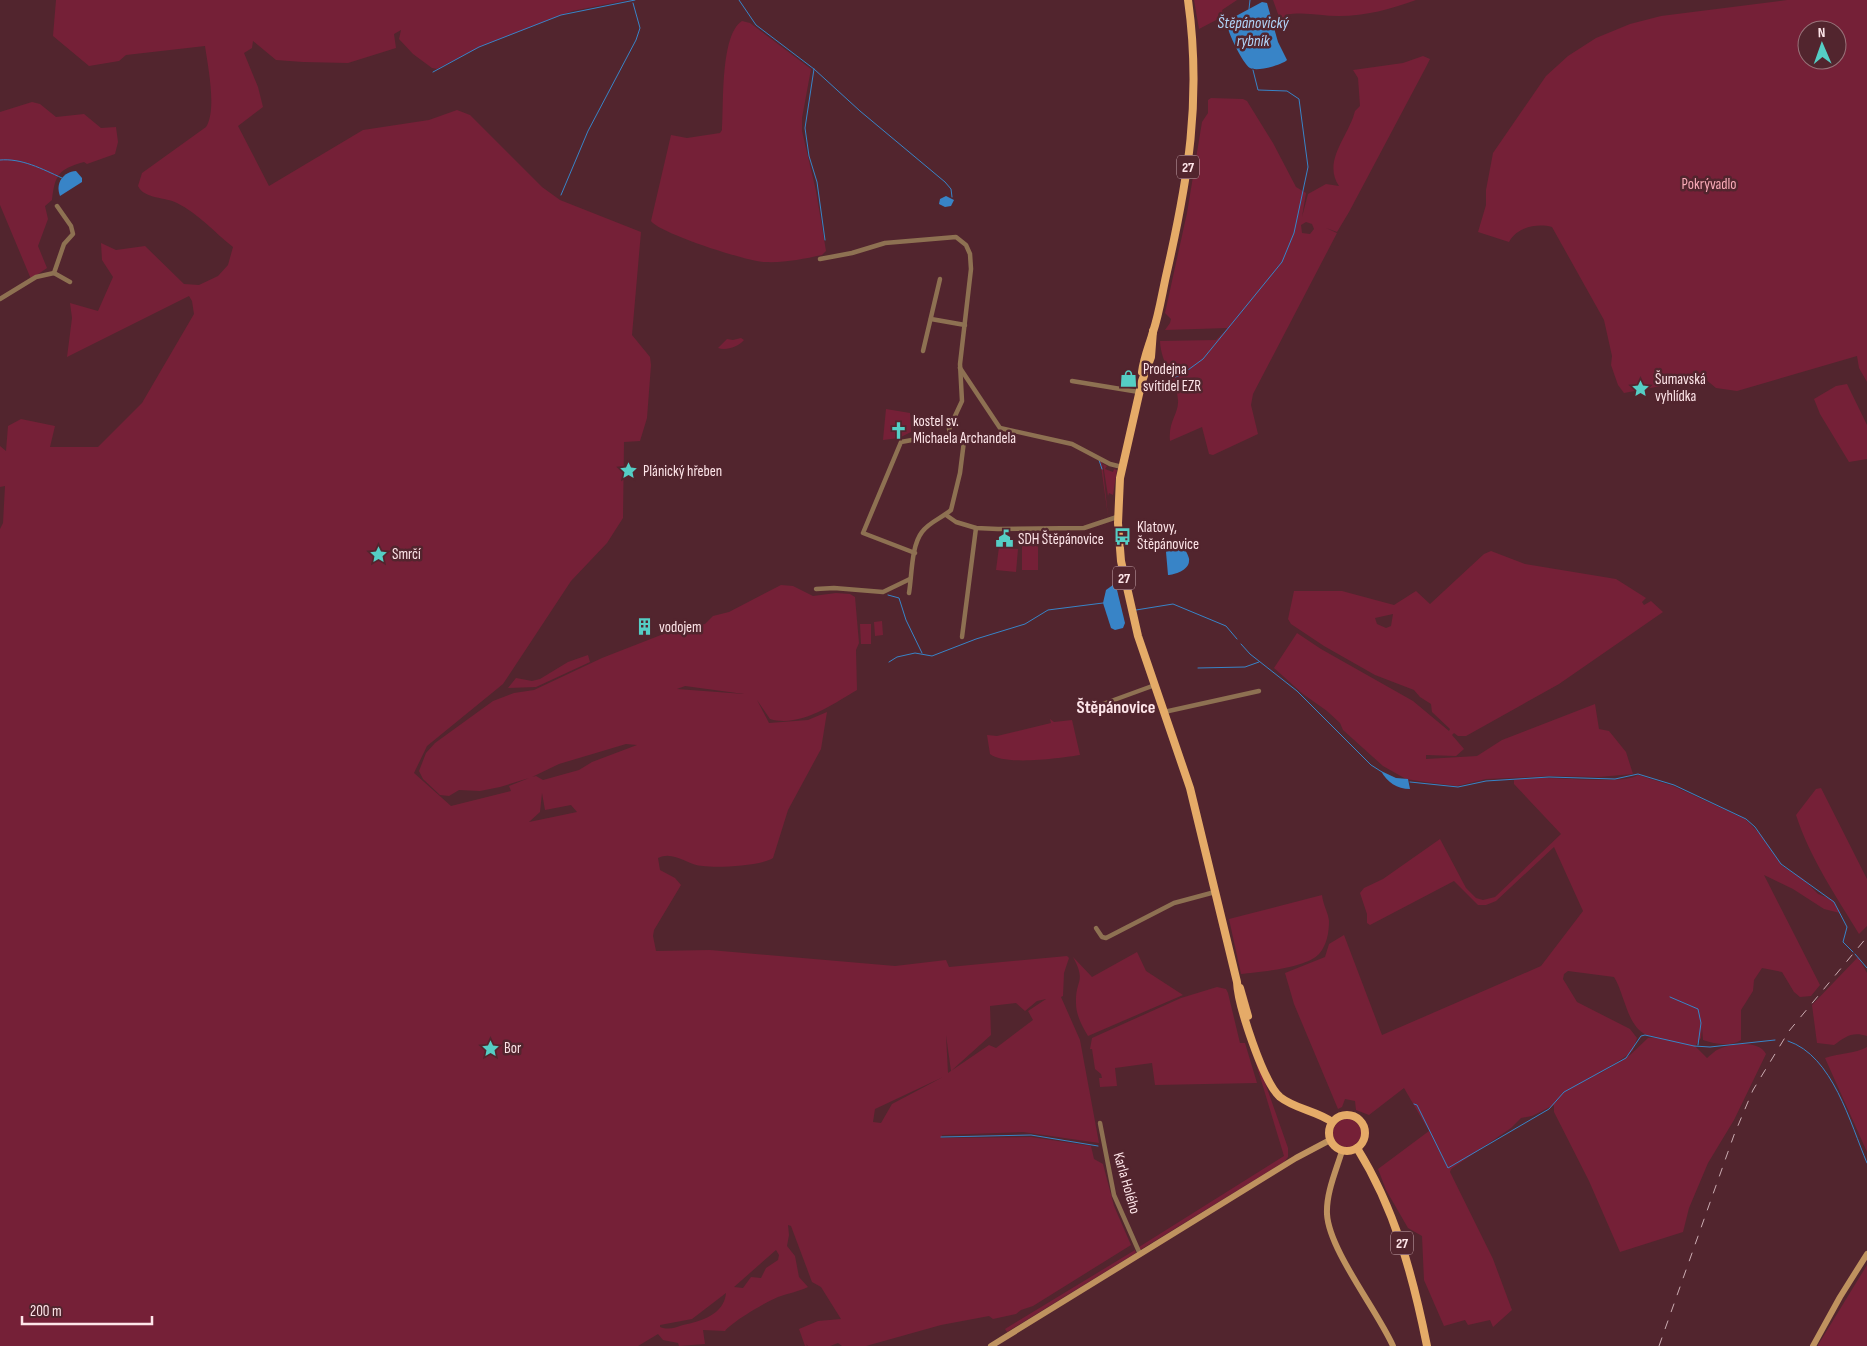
<svg xmlns="http://www.w3.org/2000/svg" width="1867" height="1346" viewBox="0 0 1867 1346" font-family="'Sofia Sans Condensed',sans-serif">
<rect width="100%" height="100%" fill="#52252e"/>
<!-- green -->
<g fill="#752037" fill-rule="evenodd">
<path d="M56,0H628L572,11L482,46L437,69L432,68L413,54L399,39L401,30L394,34L396,48L348,63L303,62L276,60L253,41L252,48L244,53L258,87L263,107L238,126L269,186L363,130L429,120L457,110L470,115L542,187L560,200L641,232L632,335L650,357L651,365L647,418L640,441L624,442L623,518L607,543L571,581L503,684L427,746L414,773L451,806L511,791L509,786L529,778L500,787L480,791L459,790L449,796L440,795L423,779L419,771L426,753L435,743L493,701L514,693L534,690L602,658L684,626L705,624L713,616L729,612L781,585L793,586L813,596L836,593L850,594L855,597L859,643L856,650L857,690C833,704 800,728 770,719L757,700L769,723L808,720L827,712L821,749L788,810L773,858C761,866 718,868 703,866C687,865 673,850 658,858L660,870L675,878L681,885L654,930L653,936L656,951L710,950L895,966L946,960L949,967L1067,956L1069,958L1064,973L1063,996L1061,997L1080,1040L1099,1143L1023,1132L942,1135L941,1138L1031,1137L1091,1146L1094,1159L1103,1164L1114,1206L1131,1245L1033,1306L1021,1310L1016,1314L993,1319L989,1316L941,1325L866,1346H842L838,1343L830,1346H808L806,1344L807,1346H805L799,1329L818,1321L841,1319L821,1287L812,1282L791,1226L788,1225L789,1235L787,1246L795,1256L799,1277L808,1287C798,1292 788,1293 778,1297C766,1302 733,1321 725,1331L703,1330L705,1344L679,1346L678,1343L663,1340L658,1334L638,1346H0V529L3,523L5,486L0,487V446L6,451L8,426L21,419L55,426L50,447H98L142,403L194,314L192,301L189,296L67,357L72,318L70,303L98,311L113,277L102,260L101,243L116,250L145,246L184,284L199,285L218,276L228,265L233,247C215,233 198,213 177,203C166,197 144,199 138,186L142,173L206,127C217,110 208,67 205,46L126,55L119,61L89,66L53,36ZM685,686L744,694L677,689ZM626,744L637,745L592,762L579,770L543,780L536,776L532,777L559,764ZM542,793L545,810L571,805L577,812L529,822L540,812ZM1046,999L1028,1011L1033,1020L996,1048L989,1045L948,1073L946,1035L951,1071L991,1035L990,1006L1016,1003L1025,1011L1037,1001ZM943,1077L892,1104L881,1123L873,1122L875,1109ZM776,1250L779,1255L778,1260L766,1268L761,1278L751,1277L743,1288L734,1287ZM726,1293C724,1315 701,1321 683,1325C675,1328 668,1330 660,1327V1325L692,1319Z"/>
<polygon points="1194,0 1237,0 1222,10 1223,16 1220,18 1199,29"/>
<path d="M1273,0H1416C1391,9 1366,16 1339,16C1320,16 1304,11 1285,15L1283,28Z"/>
<path d="M1787,0H1867V382L1859,368L1857,356L1737,391L1716,388L1704,378L1624,393L1618,385L1611,365L1612,356L1604,320L1552,227C1537,223 1517,227 1509,242L1478,232L1486,205V190L1493,153L1546,76L1568,56L1596,38L1630,24L1661,16ZM1807,30H1837V60H1807Z"/>
<path d="M742,21L750,23L811,69L802,118V131L816,191L826,251L822,255C803,259 784,263 765,262C748,262 659,233 651,221L671,135L687,138L720,133L722,130C724,105 720,35 742,21Z"/>
<path d="M1423,56L1430,59L1426,67L1349,212L1337,232L1326,228L1337,233L1253,394L1251,405L1258,434L1213,455L1209,454L1202,427L1170,441C1168,421 1179,414 1178,400C1177,379 1161,365 1160,341L1216,340L1228,328L1165,330L1170,323L1171,319L1165,313L1187,213L1202,122L1208,113V100L1211,98L1243,99L1247,101L1273,143L1296,187L1306,193L1302,217L1308,194L1326,184L1339,186C1322,161 1349,136 1355,111L1360,106L1358,78L1353,70L1403,63ZM1306,222L1312,224L1314,229L1310,234L1302,233L1301,225Z"/>
<path d="M32,102L40,104L56,117L84,114L101,128L116,127L118,142L115,154L87,164L84,162C59,169 55,174 52,200L45,206L48,219L38,246L47,268L31,279L0,205V112Z"/>
<path d="M741,338L744,340C738,347 726,351 718,348L727,339L733,340Z"/>
<polygon points="1847,384 1867,425 1867,459 1849,462 1820,414 1814,399 1836,386"/>
<polygon points="886,409 910,413 911,432 899,438 883,440"/>
<polygon points="1100,459 1102,461 1108,516"/>
<polygon points="1103,464 1107,466 1105,469 1113,472 1114,469 1117,470 1113,495 1109,493 1108,496"/>
<rect x="1022" y="539" width="16" height="31"/>
<polygon points="999,547 1018,549 1016,572 996,570"/>
<path d="M1491,551L1525,564L1616,579L1646,598L1642,602L1644,605L1651,601L1663,612L1559,684L1466,736H1458L1454,733L1452,735L1464,749L1456,756L1426,755V759L1477,756L1502,740L1595,704L1599,729L1609,731L1626,752L1633,774L1599,777L1551,776L1486,779L1457,786L1425,782L1406,779L1383,766L1343,730L1340,723L1327,711L1303,694L1274,668L1297,633L1321,649L1413,701L1449,731L1450,729L1432,712L1431,704L1420,697L1414,690L1375,675L1324,646L1291,624L1288,619L1294,591H1342L1394,605L1416,591L1430,604L1484,554ZM1393,614L1391,626L1386,628L1377,624L1375,618Z"/>
<polygon points="882,621 883,635 875,636 874,622"/>
<polygon points="860,624 871,624 871,644 861,644"/>
<polygon points="588,655 590,662 536,687 508,688 516,678 532,681 540,679 568,662"/>
<path d="M1050,719L1054,722L1072,720L1080,755C1061,758 1005,766 990,754L987,735L997,736L1051,723Z"/>
<path d="M1638,775L1673,786L1745,819L1761,835L1782,866L1802,878L1818,894L1833,900L1840,913L1824,909L1793,889L1764,875L1820,985L1811,996L1800,997L1794,992L1782,972L1762,968L1754,980L1753,991L1741,1010V1040C1731,1047 1714,1044 1703,1040L1702,1028L1701,1038L1695,1046L1707,1058C1711,1055 1714,1051 1719,1049C1732,1043 1759,1040 1766,1054L1734,1120L1708,1163L1689,1208L1683,1232L1620,1252L1589,1181L1554,1112V1105L1532,1116L1521,1118L1511,1128L1451,1169L1450,1172L1493,1259L1512,1310L1493,1327L1490,1320L1468,1325L1465,1320L1444,1326L1424,1280L1422,1236L1408,1228L1386,1190L1378,1169L1429,1131L1404,1088L1369,1115L1356,1110L1355,1101L1345,1099L1342,1107L1338,1109L1294,1004L1285,973L1325,957L1329,944L1344,935L1382,1035L1541,966L1583,911L1554,847L1496,901L1486,905H1478L1454,881L1370,925L1367,923V914L1360,893L1364,888L1383,879L1440,839L1466,888L1476,898L1483,900L1495,897L1561,834L1514,784V780C1543,773 1620,787 1638,775ZM1568,971L1614,977C1624,993 1627,1023 1643,1033C1647,1036 1653,1036 1658,1037L1648,1038L1630,1055L1596,1076L1629,1054L1633,1050L1637,1038L1630,1029L1577,1002L1563,979L1564,974Z"/>
<path d="M1821,788L1867,879V926L1859,934C1836,896 1810,858 1796,815L1816,789Z"/>
<path d="M1322,895C1323,905 1328,912 1329,921C1329,932 1327,945 1319,954C1306,968 1260,972 1241,974L1229,919Z"/>
<path d="M1137,952L1146,971L1183,995L1088,1036C1082,1026 1076,1015 1076,1003C1075,979 1087,983 1073,957L1092,977Z"/>
<path d="M1858,957L1867,973V1036C1852,1031 1845,1037 1834,1045L1817,1043L1812,1005Z"/>
<polygon points="1217,987 1226,989 1228,993 1240,1043 1245,1043 1257,1083 1155,1085 1152,1063 1115,1068 1117,1086 1100,1087 1099,1078 1102,1078 1101,1074 1095,1069 1092,1049 1090,1049 1092,1038 1181,998"/>
<polygon points="1241,1014 1288,1148 1288,1157 1284,1162 1140,1250 1139,1247 1284,1156"/>
<path d="M1867,1047V1152L1825,1058C1838,1053 1855,1054 1867,1047Z"/>
<circle cx="1347" cy="1133" r="14"/>
<polygon points="1135,1250 1136,1253 1007,1332 1005,1329"/>
<polygon points="1867,1265 1867,1346 1818,1346 1818,1345"/>
</g>
<!-- water -->
<g fill="#3884c7">
<path d="M1262,2L1267,3L1278,42L1287,60C1282,65 1257,72 1250,68C1243,64 1227,31 1227,24L1236,16Z"/>
<path d="M76,171L82,178V182L60,196C55,183 63,172 76,171Z"/>
<polygon points="946,196 954,200 951,206 945,207 939,204 940,199"/>
<path d="M1179,546L1185,549C1186,552 1190,558 1189,561C1189,570 1174,575 1168,575L1166,552L1170,547Z"/>
<polygon points="1113,585 1117,590 1125,623 1123,628 1115,630 1111,628 1103,603 1106,590"/>
<path d="M1381,771L1396,778L1408,779L1410,789C1397,789 1387,782 1381,771Z"/>
</g>
<g fill="none" stroke-linecap="round" stroke-linejoin="round">
<!-- stream -->
<g stroke="#3884c7" stroke-width="1">
<polyline points="739,0 756,25 814,69 860,111 945,182 951,189 952,197"/>
<polyline points="1249,9 1250,0"/>
<polyline points="814,69 805,128 809,156 817,182 825,240"/>
<polyline points="433,72 479,47 561,15 635,0"/>
<path d="M0,160C22,158 42,169 62,178"/>
<polyline points="561,195 588,131 636,40 640,28 633,3"/>
<polyline points="1170,379 1181,375 1203,359 1282,262 1294,233 1308,167 1299,99 1287,91 1258,90 1253,70"/>
<polyline points="1099,460 1102,469"/>
<polyline points="888,595 899,598 906,620 922,653"/>
<polyline points="1136,610 1173,604 1226,626 1237,639"/>
<polyline points="1241,644 1250,654 1297,691 1371,765 1382,772"/>
<polyline points="889,662 897,657 915,653 932,656 976,639 1025,624 1048,610 1103,603"/>
<polyline points="1198,668 1245,667 1259,662"/>
<polyline points="1410,782 1458,787 1486,781 1549,777 1615,779 1638,774 1674,785 1746,819 1755,827 1781,864 1834,902 1847,927 1843,942 1853,952"/>
<polyline points="1855,954 1867,968"/>
<polyline points="1670,997 1698,1009 1701,1023 1698,1045"/>
<path d="M1788,1041C1833,1056 1850,1123 1867,1163"/>
<polyline points="1414,1104 1417,1105 1448,1168 1549,1109 1564,1092 1626,1058 1641,1036 1645,1035 1694,1046 1710,1047 1775,1040"/>
<polyline points="941,1137 1031,1135 1098,1146"/>
</g>
<!-- street -->
<g stroke="#8e7152" stroke-width="4.5">
<polyline points="57,206 71,226 73,234 64,244 54,273 70,282"/>
<path d="M820,259L852,253L885,243L956,237L966,245L970,254L971,269L960,364L962,401L949,429L950,433L964,441L960,473L951,510C942,518 929,522 922,532C911,546 912,576 909,593"/>
<polyline points="0,299 36,277 54,273"/>
<polyline points="931,319 965,325"/>
<polyline points="923,351 940,279"/>
<polyline points="960,368 1000,428 1072,444 1110,464 1122,467"/>
<polyline points="1072,381 1139,392"/>
<polyline points="912,440 901,442 863,533 915,553"/>
<polyline points="946,515 956,522 976,528 998,529 1084,528 1117,517"/>
<polyline points="816,589 834,588 883,592 910,579"/>
<polyline points="962,637 976,528"/>
<polyline points="1081,712 1155,685"/>
<polyline points="1164,712 1259,691"/>
<polyline points="1096,928 1102,937 1106,938 1174,903 1215,892"/>
<polyline points="1100,1123 1114,1195 1140,1254"/>
</g>
<!-- secondary -->
<g stroke="#bf925f" stroke-width="6">
<path d="M1342,1151C1336,1171 1326,1193 1327,1214C1329,1250 1377,1310 1393,1346"/>
<polyline points="991,1346 1296,1158 1330,1140"/>
<polyline points="1813,1346 1840,1297 1867,1254"/>
</g>
<!-- primary -->
<g stroke="#e5ab68" stroke-width="8">
<path d="M1153,331L1151,357L1142,381L1120,478L1118,523L1121,561L1138,636L1190,788L1237,982C1238,1005 1263,1082 1280,1097C1295,1109 1317,1111 1332,1122"/>
<path d="M1142,372C1144,357 1149,346 1153,332C1159,314 1162,294 1166,276C1188,180 1202,99 1188,0"/>
<polyline points="1240,988 1248,1016"/>
<circle cx="1347" cy="1133" r="18"/>
<path d="M1357,1148C1395,1209 1413,1276 1427,1346"/>
</g>
<!-- rail -->
<polyline stroke="#cbacb2" stroke-width="1" stroke-dasharray="9 9" stroke-linecap="butt" points="1659,1346 1734,1135 1753,1090 1789,1031 1867,937"/>
</g>
<!-- icons -->
<defs>
<symbol id="shop-bare" viewBox="-9 -9 18 18"><path d="M-5-2.5h2.3a2.7 3.5 0 0 1 5.4 0H5L5.5 6h-11ZM-1.5-2.5h3a1.5 2.3 0 0 0-3 0Z" fill="#55cec5" stroke="#52252e" stroke-width="2.5" paint-order="stroke"/></symbol>
<symbol id="sight-bare" viewBox="-9 -9 18 18"><path d="M0-6L1.8-2.2L6-1.7L2.9 1.2L3.7 5.4L0 3.3L-3.7 5.4L-2.9 1.2L-6-1.7L-1.8-2.2Z" fill="#55cec5" stroke="#52252e" stroke-width="2.5" paint-order="stroke"/></symbol>
<symbol id="church-bare" viewBox="-9 -9 18 18"><path d="M-1.2-6h2.4v3.5h3.3v2.4h-3.3V6h-2.4V-.1h-3.3v-2.4h3.3Z" fill="#55cec5" stroke="#52252e" stroke-width="2.5" paint-order="stroke"/></symbol>
<symbol id="bus-bare" viewBox="-9 -9 18 18"><path d="M-5-6H5V4H4V6H2V4H-2V6H-4V4H-5ZM-3.5-4V0h7V-4ZM-3.5 1.2v1.5H-2V1.2ZM2 1.2v1.5H3.5V1.2Z" fill="#55cec5" stroke="#52252e" stroke-width="2.5" paint-order="stroke"/></symbol>
<symbol id="civic-bare" viewBox="-9 -9 18 18"><path d="M-.6-6.5H3V-4.5H.6V-3L4-1V1h2V6H-6V1h2V-1L-.6-3ZM-1.2 2.5V6h2.4V2.5Z" fill="#55cec5" stroke="#52252e" stroke-width="2.5" paint-order="stroke"/></symbol>
<symbol id="building-bare" viewBox="-9 -9 18 18"><path d="M-4-6H4V6H1V3H-1V6H-4ZM-2.5-4.3h1.7v1.8h-1.7ZM.8-4.3h1.7v1.8H.8ZM-2.5-1h1.7V.8h-1.7ZM.8-1h1.7V.8H.8Z" fill="#55cec5" stroke="#52252e" stroke-width="2.5" paint-order="stroke"/></symbol>
</defs>
<g fill-rule="evenodd">
<use href="#shop-bare" x="1116" y="366" width="25" height="25"/>
<use href="#sight-bare" x="1628" y="376" width="25" height="25"/>
<use href="#church-bare" x="886" y="418" width="25" height="25"/>
<use href="#sight-bare" x="616" y="458" width="25" height="25"/>
<use href="#bus-bare" x="1110" y="524" width="25" height="25"/>
<use href="#civic-bare" x="992" y="526" width="25" height="25"/>
<use href="#sight-bare" x="366" y="542" width="25" height="25"/>
<use href="#building-bare" x="632" y="614" width="25" height="25"/>
<use href="#sight-bare" x="478" y="1036" width="25" height="25"/>
</g>
<g text-anchor="middle" stroke-width="5" stroke-linejoin="round" paint-order="stroke">
<!-- shield labels -->
<g fill="#52252e" stroke="#caabb1" stroke-width="1">
<rect x="1177" y="155.5" width="22" height="23" rx="4"/>
<rect x="1113" y="566.5" width="22" height="23" rx="4"/>
<rect x="1391" y="1231.5" width="22" height="23" rx="4"/>
</g>
<g font-size="14" font-weight="bold" fill="#fee5e9">
<text x="1188" y="172">27</text>
<text x="1124" y="583">27</text>
<text x="1402" y="1248">27</text>
</g>
<!-- park labels -->
<g font-size="15" fill="#f9aab7" stroke="#52252e">
<text x="1709" y="189">Pokrývadlo</text>
</g>
<!-- poi labels -->
<g font-size="15" fill="#fee5e9" stroke="#52252e" text-anchor="start">
<text x="1143" y="374">Prodejna<tspan x="1143" dy="17">svítidel EZR</tspan></text>
<text x="1655" y="384">Šumavská<tspan x="1655" dy="17">vyhlídka</tspan></text>
<text x="913" y="426">kostel sv.<tspan x="913" dy="17">Michaela Archandela</tspan></text>
<text x="643" y="476">Plánický hřeben</text>
<text x="1137" y="532">Klatovy,<tspan x="1137" dy="17">Štěpánovice</tspan></text>
<text x="1018" y="544">SDH Štěpánovice</text>
<text x="392" y="559">Smrčí</text>
<text x="659" y="632">vodojem</text>
<text x="504" y="1053">Bor</text>
</g>
<!-- street labels -->
<g font-size="15" fill="#fee5e9" stroke="#52252e">
<text transform="translate(1127 1183) rotate(74)" y="5">Karla Holého</text>
</g>
<!-- water labels -->
<g font-size="16" font-style="italic" fill="#b1d5f9" stroke="#52252e">
<text x="1253" y="28">Štěpánovický<tspan x="1253" dy="18">rybník</tspan></text>
</g>
<!-- quarter labels -->
<g font-size="18" font-weight="bold" fill="#fee5e9" stroke="#52252e">
<text x="1116" y="713">Štěpánovice</text>
</g>
</g>
<!-- north arrow -->
<g transform="translate(1822 45) rotate(358)"><circle r="24" fill="#52252e" stroke="#977279"/>
<path d="M0-4L9 19L0 12L-9 19Z" fill="#55cec5"/>
<text y="-8" font-size="14" font-weight="bold" text-anchor="middle" fill="#fee5e9">N</text>
</g>
<!-- scale -->
<path d="M22 1316v8h130v-8" fill="none" stroke="#fee5e9" stroke-width="2.5"/>
<text x="30" y="1316" font-size="15" fill="#fee5e9" stroke="#52252e" stroke-width="4" paint-order="stroke">200 m</text>
</svg>
